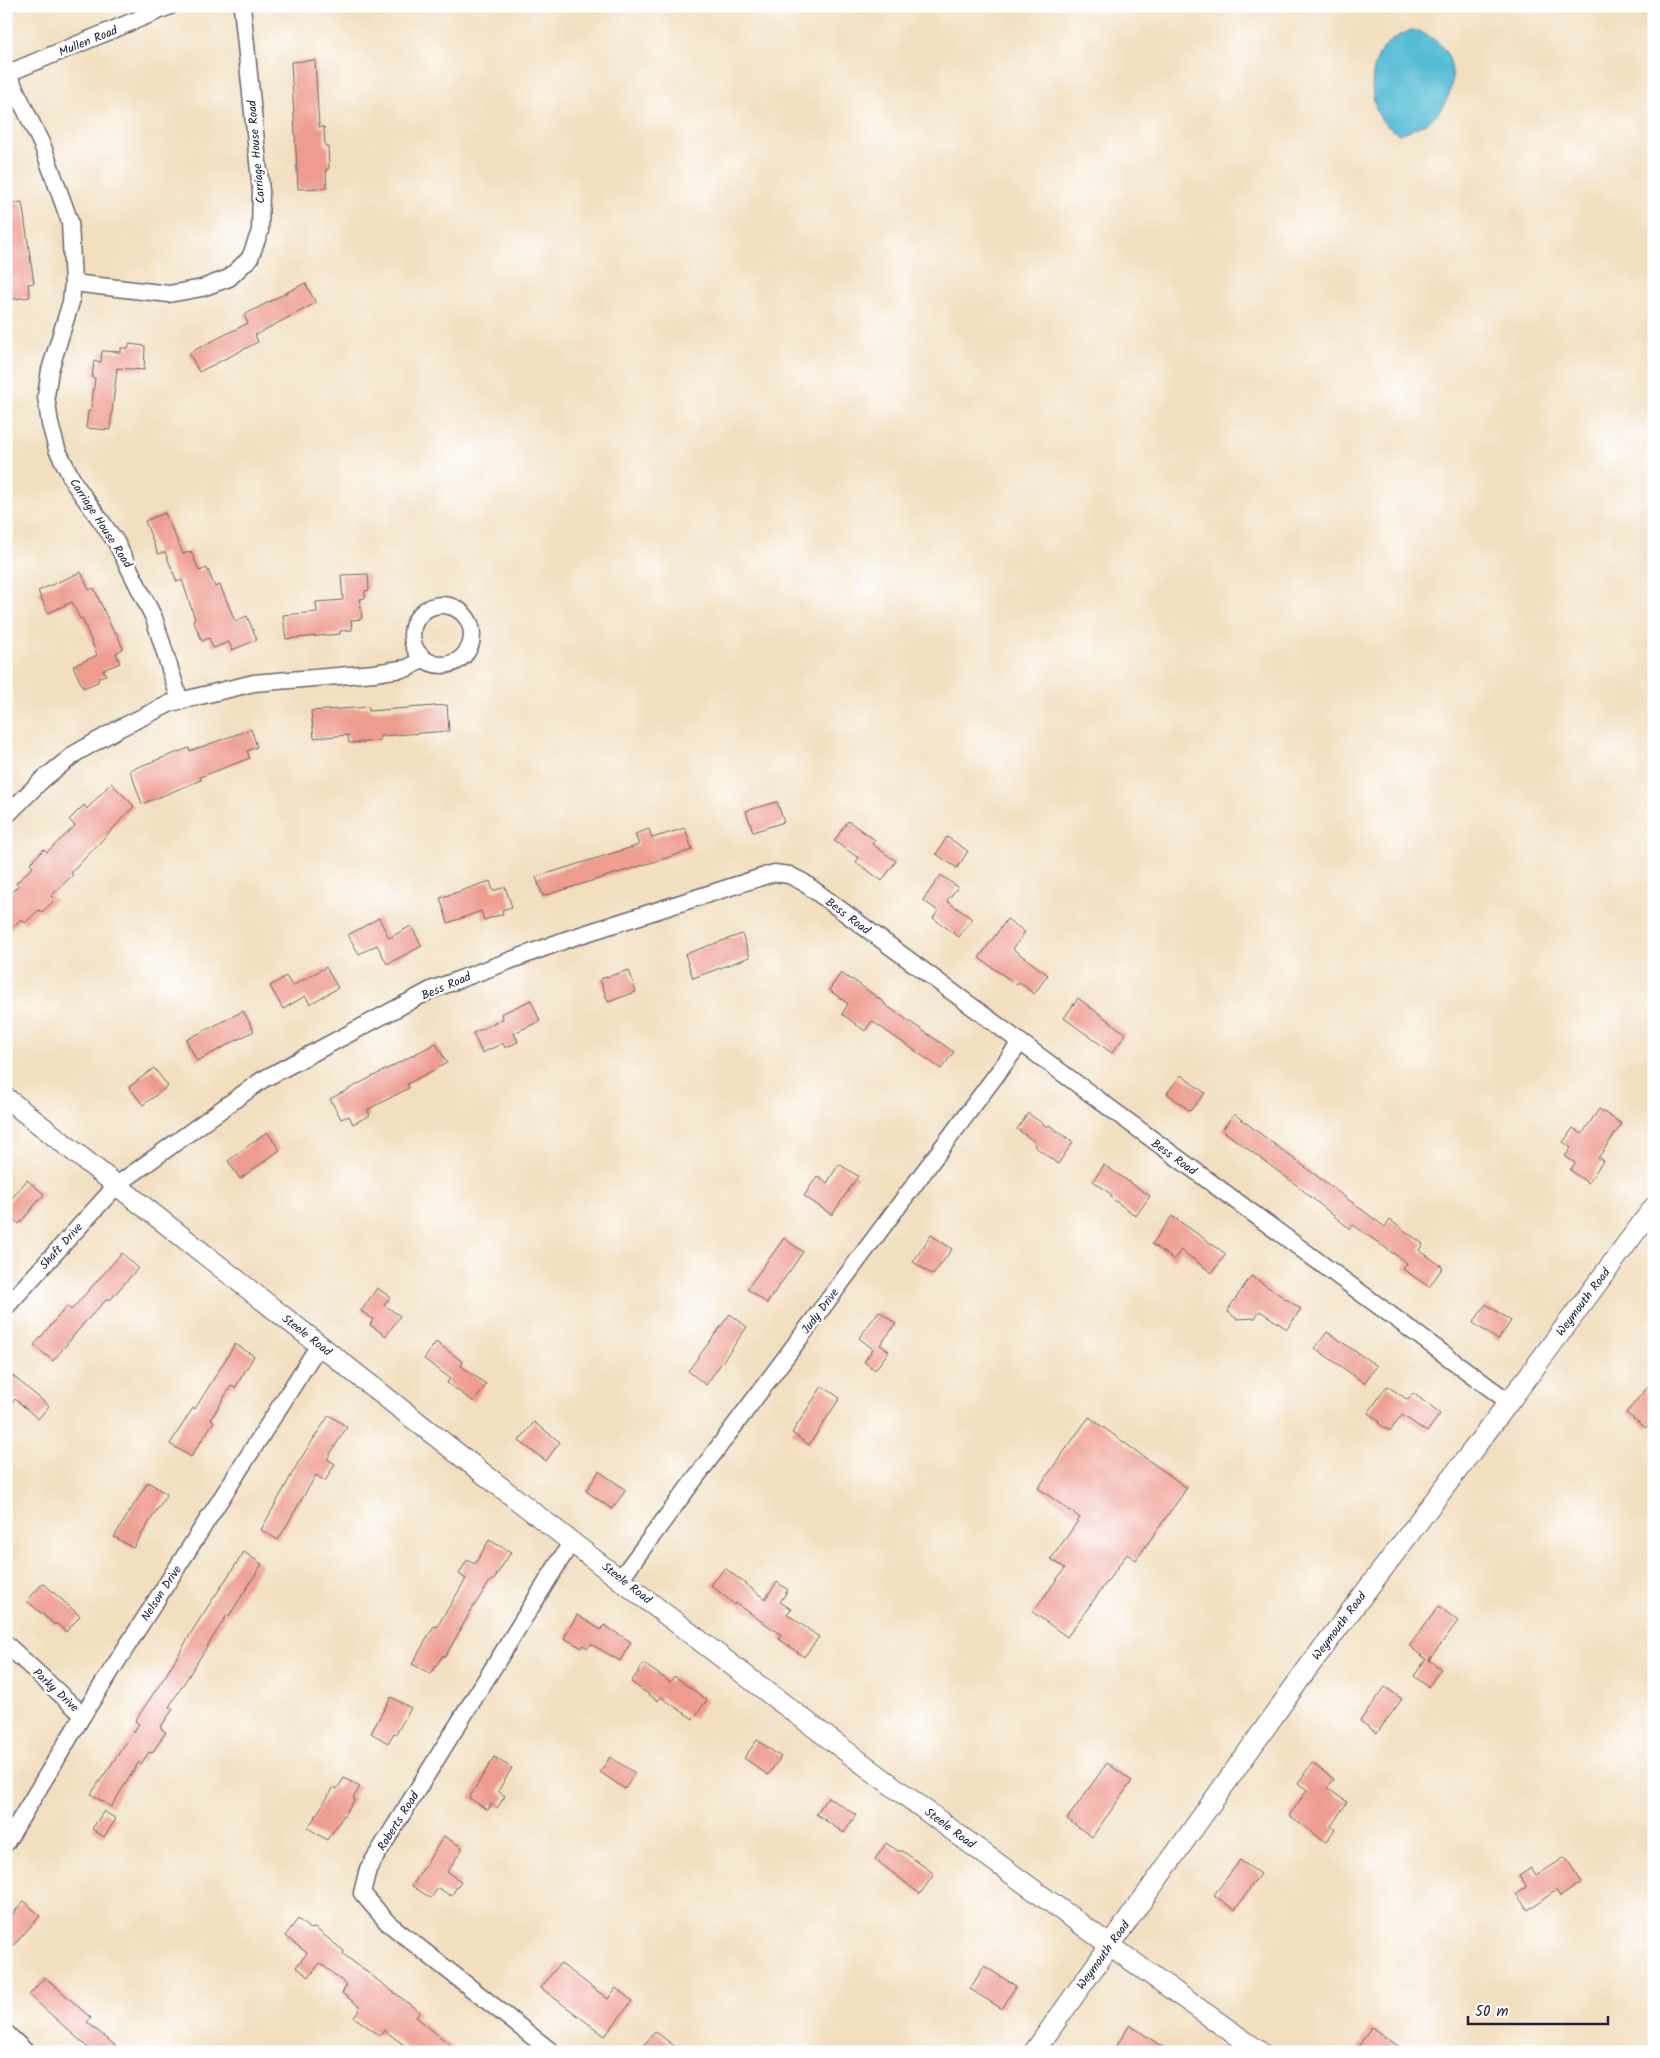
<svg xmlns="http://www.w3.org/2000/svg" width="1660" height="2058" viewBox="0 0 1660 2058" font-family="Kalam,sans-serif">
<rect width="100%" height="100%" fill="#fff"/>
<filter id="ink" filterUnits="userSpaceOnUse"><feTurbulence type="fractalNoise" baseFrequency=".02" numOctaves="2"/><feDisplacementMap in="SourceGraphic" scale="10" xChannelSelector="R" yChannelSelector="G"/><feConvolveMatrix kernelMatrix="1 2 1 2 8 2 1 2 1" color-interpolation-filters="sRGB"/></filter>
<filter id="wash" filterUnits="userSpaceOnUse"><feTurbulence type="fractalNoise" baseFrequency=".0096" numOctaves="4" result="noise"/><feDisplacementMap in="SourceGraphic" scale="20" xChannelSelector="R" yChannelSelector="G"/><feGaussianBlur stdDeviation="1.12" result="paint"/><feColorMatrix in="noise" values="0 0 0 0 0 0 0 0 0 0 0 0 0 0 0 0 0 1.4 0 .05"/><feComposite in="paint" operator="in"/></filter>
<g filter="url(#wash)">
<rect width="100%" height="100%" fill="#f2dfc0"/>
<!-- water -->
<path fill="#57bcd5" stroke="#3c6f88" d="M1412,30C1419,31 1424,34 1430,37C1460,54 1458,95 1434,117C1424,126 1411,130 1399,134C1393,131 1385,125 1381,119C1369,101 1369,66 1383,49C1391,39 1401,34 1412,30Z"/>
<g id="blocks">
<!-- building -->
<g fill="#ee9c90">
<polygon points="315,60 319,127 324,127 325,146 328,146 329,169 326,169 327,188 298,189 291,62"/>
<polygon points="22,202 34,283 28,284 30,297 6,300 6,204"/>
<polygon points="305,283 316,303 255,335 258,342 199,372 189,353 248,323 244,315"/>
<polygon points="129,344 145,346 144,370 117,368 110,430 86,428 88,411 91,411 95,378 92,378 94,361 101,362 102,351 121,352 121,348 129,348"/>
<polygon points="165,513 183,554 191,551 199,571 207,568 215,587 220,585 235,621 247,616 257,640 232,650 229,642 213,648 209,638 202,641 193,620 195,619 182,580 177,582 165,552 158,554 145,521"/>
<polygon points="81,572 89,590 94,588 114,633 116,632 123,649 116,653 120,663 103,670 106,675 99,677 98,682 83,688 73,666 97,655 82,618 80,619 72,602 48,613 38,591"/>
<polygon points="368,574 369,590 365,591 365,598 360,599 362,619 351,620 352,630 340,631 340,634 286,639 283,615 317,612 316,602 343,600 341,575"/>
<polygon points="447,705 449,731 380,736 380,741 349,743 348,735 314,738 311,711 369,707 369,711"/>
<polygon points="251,729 257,747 247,751 250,758 200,777 201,780 142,804 130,770 189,748 190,751"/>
<polygon points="111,783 134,806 71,873 73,875 51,896 55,900 42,912 39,910 25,923 21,919 6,934 6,897 18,886 16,883 33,867 30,863 44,849 47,852 75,826 69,820 84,805 87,809"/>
<polygon points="777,802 784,822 753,832 746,811"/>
<polygon points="848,821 875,840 872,844 896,861 882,881 856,862 859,858 834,841"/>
<polygon points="685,828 692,850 543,896 536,877 639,845 635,834 649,829 652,838"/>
<polygon points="947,837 968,851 957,868 936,854"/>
<polygon points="941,875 958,887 947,901 972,919 959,937 933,918 938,911 923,900"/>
<polygon points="490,881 493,891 505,887 512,907 502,910 503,914 484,920 481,911 448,923 440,898"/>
<polygon points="379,918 389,938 411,926 422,946 387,964 377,945 359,954 348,935"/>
<polygon points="1007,919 1025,932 1013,949 1048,975 1034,994 1019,982 1017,985 979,958"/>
<polygon points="742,934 750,957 693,978 685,954"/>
<polygon points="326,967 338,988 310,1004 305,996 283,1009 270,986 286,976 292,986"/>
<polygon points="629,970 636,992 608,1002 600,979"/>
<polygon points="841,973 851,980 852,979 885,1003 884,1004 954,1052 941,1069 872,1021 865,1031 842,1014 848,1004 829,990"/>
<polygon points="1078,998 1126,1034 1112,1053 1064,1018"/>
<polygon points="531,1000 540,1021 514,1033 518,1042 505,1048 503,1043 482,1053 473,1033 503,1019 501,1014"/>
<polygon points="243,1011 254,1031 197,1061 186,1040"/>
<polygon points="436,1043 447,1063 407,1084 409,1088 367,1110 370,1115 353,1124 349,1116 341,1119 330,1099"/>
<polygon points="154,1068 168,1086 143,1105 129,1087"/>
<polygon points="1181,1075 1205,1093 1190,1111 1167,1093"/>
<polygon points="1599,1109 1622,1124 1598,1158 1603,1161 1588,1183 1570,1170 1575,1163 1565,1156 1571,1148 1563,1142 1573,1128 1582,1134"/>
<polygon points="1028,1113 1047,1127 1049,1125 1073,1142 1058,1164 1034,1146 1036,1143 1017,1129"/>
<polygon points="1234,1114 1385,1227 1390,1220 1423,1244 1419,1250 1443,1267 1429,1287 1403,1269 1407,1263 1353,1225 1350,1229 1294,1183 1222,1130"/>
<polygon points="267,1132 280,1150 240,1179 228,1161"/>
<polygon points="839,1164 858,1176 832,1215 804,1196 817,1176 827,1183"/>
<polygon points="1104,1165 1150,1196 1136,1216 1110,1197 1112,1195 1093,1181"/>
<polygon points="27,1180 44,1194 19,1224 6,1213 6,1205"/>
<polygon points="1172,1216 1226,1254 1212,1273 1181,1250 1174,1260 1152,1244"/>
<polygon points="931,1235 952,1249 933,1275 913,1262"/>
<polygon points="784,1238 803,1252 767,1303 747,1289"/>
<polygon points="122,1253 138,1268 110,1300 108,1298 85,1322 53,1361 34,1345 67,1306 71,1310"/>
<polygon points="1251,1276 1301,1309 1287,1329 1260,1311 1255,1318 1237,1319 1227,1311"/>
<polygon points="377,1288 390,1297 384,1305 400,1316 386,1336 370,1325 373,1319 361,1311"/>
<polygon points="1486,1304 1511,1321 1498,1340 1473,1323"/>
<polygon points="879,1311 896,1324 880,1345 889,1351 875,1370 864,1362 873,1349 859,1338"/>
<polygon points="730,1314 747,1327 706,1385 688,1371"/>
<polygon points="1327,1332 1377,1366 1364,1383 1315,1348"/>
<polygon points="436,1342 463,1362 461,1366 486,1384 474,1402 447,1383 450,1378 424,1359"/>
<polygon points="235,1344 254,1356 235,1388 231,1386 211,1419 214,1421 191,1457 170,1444 193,1408 195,1409"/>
<polygon points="6,1370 49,1406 38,1419 15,1399 6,1409"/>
<polygon points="1654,1379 1654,1418 1646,1428 1626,1413"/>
<polygon points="822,1386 840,1398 809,1445 792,1433"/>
<polygon points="1387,1386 1408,1400 1413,1393 1440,1414 1427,1432 1402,1415 1390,1431 1378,1423 1379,1421 1368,1413"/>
<polygon points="329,1415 347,1427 327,1459 335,1464 325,1481 316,1475 278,1540 261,1530 298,1463"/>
<polygon points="1089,1417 1187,1488 1136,1560 1127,1554 1067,1637 1033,1612 1065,1568 1051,1559 1080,1518 1038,1488"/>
<polygon points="534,1422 560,1442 546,1461 519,1441"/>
<polygon points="599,1471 626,1490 612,1509 586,1491"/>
<polygon points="148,1482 167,1494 133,1548 114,1537"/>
<polygon points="489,1540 511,1552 493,1581 491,1580 472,1609 445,1657 443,1655 431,1674 412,1664 434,1626 437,1627 466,1579 459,1574 467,1560 475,1564"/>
<polygon points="244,1552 262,1564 229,1616 227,1615 169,1707 173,1709 160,1728 166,1732 152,1753 149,1752 141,1764 139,1762 111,1807 91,1794 139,1724 135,1721 166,1675 199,1620"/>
<polygon points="725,1568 765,1599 777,1582 788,1590 780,1602 791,1609 787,1614 819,1637 804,1657 779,1639 781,1635 736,1603 735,1605 711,1585"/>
<polygon points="43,1583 80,1616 66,1632 57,1624 54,1624 27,1601"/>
<polygon points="1439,1606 1458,1621 1429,1660 1441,1669 1428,1687 1414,1676 1426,1659 1409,1646"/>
<polygon points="577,1615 601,1630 604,1625 631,1642 620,1661 591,1644 588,1648 583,1645 582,1648 564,1638"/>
<polygon points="644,1664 670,1682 674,1676 707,1700 693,1719 661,1697 658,1701 631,1682"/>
<polygon points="1385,1687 1402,1699 1377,1733 1360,1721"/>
<polygon points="391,1697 411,1708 396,1734 394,1733 388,1743 371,1733"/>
<polygon points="757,1740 781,1757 768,1775 744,1758"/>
<polygon points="494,1757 512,1768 498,1791 505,1796 497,1808 491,1804 488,1810 469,1798"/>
<polygon points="610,1757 635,1773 625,1789 600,1772"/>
<polygon points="1107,1763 1132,1781 1092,1837 1067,1819"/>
<polygon points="1312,1763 1334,1779 1327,1788 1347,1802 1331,1826 1335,1829 1326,1842 1289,1816 1307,1790 1298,1783"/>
<polygon points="344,1778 360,1787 353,1798 355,1799 327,1840 308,1828 334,1787 337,1789"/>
<polygon points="828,1797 856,1815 844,1833 816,1814"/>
<polygon points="104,1811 116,1819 104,1837 92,1829"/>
<polygon points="444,1836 463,1848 447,1872 461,1881 451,1896 438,1888 431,1898 412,1886"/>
<polygon points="886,1843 898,1851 903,1851 934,1874 920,1894 875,1859"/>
<polygon points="1565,1857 1582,1882 1560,1897 1556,1890 1528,1910 1516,1894 1526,1887 1519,1876 1531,1868 1536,1876"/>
<polygon points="1240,1860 1260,1874 1235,1910 1214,1895"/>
<polygon points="24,1901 40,1916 6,1954 6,1921"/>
<polygon points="298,1919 310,1929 315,1928 344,1951 343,1954 420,2012 416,2017 459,2052 413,2052 384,2030 380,2036 354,2017 361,2008 342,1993 347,1985 320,1963 309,1977 296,1967 307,1953 285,1936"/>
<polygon points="560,1963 608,1999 616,1988 632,2001 605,2036 541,1988"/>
<polygon points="984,1966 1016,1986 1002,2009 970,1989"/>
<polygon points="45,1977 91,2018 87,2022 123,2052 93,2052 29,1995"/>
<polygon points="1130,2025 1170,2052 1112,2052"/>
<polygon points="1371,2027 1407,2052 1355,2052"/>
<polygon points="655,2031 682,2052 639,2052"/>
</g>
</g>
</g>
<g filter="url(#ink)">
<use href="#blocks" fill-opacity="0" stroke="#6b646a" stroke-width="1"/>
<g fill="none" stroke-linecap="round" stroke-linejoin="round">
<defs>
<g id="minor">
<polyline points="6,74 170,6"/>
<polyline points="8,74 43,147 70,222 73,283 71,302 50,370 46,396 50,424 57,449 74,483 116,542 154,618 180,701"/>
<polyline points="73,283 169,294 202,288 229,278 250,258 260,231 261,191 242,6"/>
<circle cx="442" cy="635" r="30"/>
<polyline points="6,816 42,780 76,753 118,729 171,703 254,683 374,673 408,668 423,658"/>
<polyline points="6,1307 117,1185 262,1080 431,990 568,939 774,873 789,875 803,882 1509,1402"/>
<polyline points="620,1579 1020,1043"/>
<polyline points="6,1644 83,1715"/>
<polyline points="6,1843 83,1715 319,1345"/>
<polyline points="6,2033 26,2052"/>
<polyline points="552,2052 388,1923 362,1893 368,1869 572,1541"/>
</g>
<g id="tertiary">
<path d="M6,1098C110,1179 213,1262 317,1343C626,1587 938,1826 1260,2052"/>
<polyline points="1034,2052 1307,1669 1509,1402 1654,1207"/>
</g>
</defs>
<!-- minor casing -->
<use href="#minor" stroke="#6b646a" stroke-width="19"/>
<!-- tertiary casing -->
<use href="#tertiary" stroke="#6b646a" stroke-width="22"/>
<!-- minor -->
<use href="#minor" stroke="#fff" stroke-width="16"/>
<!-- tertiary -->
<use href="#tertiary" stroke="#fff" stroke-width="20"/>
</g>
</g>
<g text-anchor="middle" stroke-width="5" stroke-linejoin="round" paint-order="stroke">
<!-- street labels -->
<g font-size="12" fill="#22223b" stroke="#fff">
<text transform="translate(88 41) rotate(-22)" y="4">Mullen Road</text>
<text transform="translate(256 152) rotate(-95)" y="4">Carriage House Road</text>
<text transform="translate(101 523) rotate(57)" y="4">Carriage House Road</text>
<text transform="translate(848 916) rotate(37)" y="4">Bess Road</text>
<text transform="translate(446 986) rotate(-23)" y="4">Bess Road</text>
<text transform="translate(1174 1157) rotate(36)" y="4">Bess Road</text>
<text transform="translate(61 1246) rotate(-48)" y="4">Shaft Drive</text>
<text transform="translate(1583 1302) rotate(-53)" y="4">Weymouth Road</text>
<text transform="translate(820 1311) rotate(-53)" y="4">Judy Drive</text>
<text transform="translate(307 1335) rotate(38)" y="4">Steele Road</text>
<text transform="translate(627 1583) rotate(38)" y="4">Steele Road</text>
<text transform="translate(161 1593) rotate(-57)" y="4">Nelson Drive</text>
<text transform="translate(1339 1626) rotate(-53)" y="4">Weymouth Road</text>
<text transform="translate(56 1690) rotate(43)" y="4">Parky Drive</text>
<text transform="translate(398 1821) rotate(-58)" y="4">Roberts Road</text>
<text transform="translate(950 1828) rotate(37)" y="4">Steele Road</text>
<text transform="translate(1103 1955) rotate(-54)" y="4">Weymouth Road</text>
</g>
</g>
<!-- margin -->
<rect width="1660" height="2058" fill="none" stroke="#fff" stroke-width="25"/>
<!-- scale -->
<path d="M1468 2016v8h140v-8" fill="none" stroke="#22223b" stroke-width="2.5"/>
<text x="1475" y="2016" font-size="15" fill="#22223b" stroke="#ffffff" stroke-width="4" paint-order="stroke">50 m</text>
</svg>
